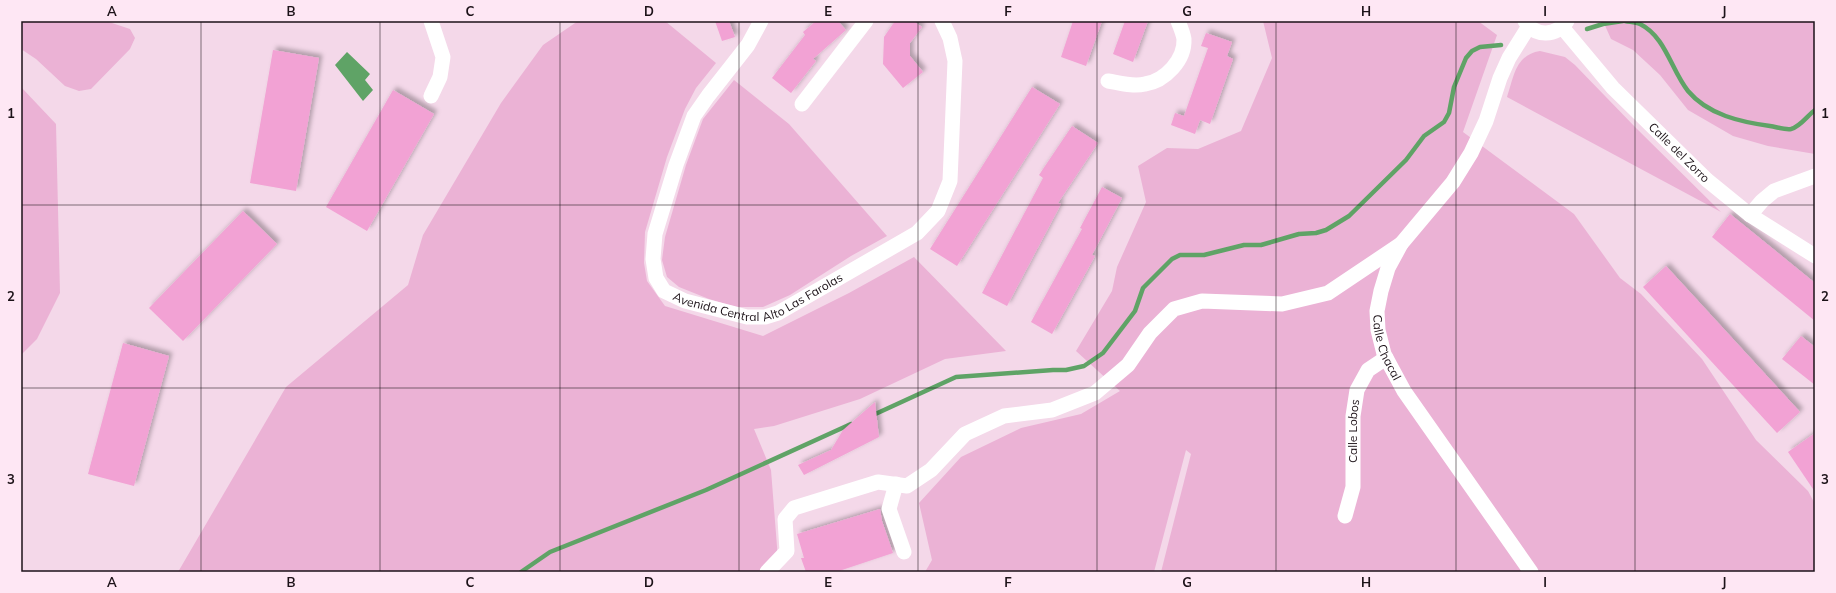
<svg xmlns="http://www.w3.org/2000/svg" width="1836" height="593" viewBox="0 0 1836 593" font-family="Mulish,sans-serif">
<defs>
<filter id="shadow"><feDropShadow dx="3.5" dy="-3.5" stdDeviation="2" flood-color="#0004"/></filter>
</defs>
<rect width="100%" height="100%" fill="#f4d8e9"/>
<!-- green -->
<g fill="#ebb2d5">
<polygon points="21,21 106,21 130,29 135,38 130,49 91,89 79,91 65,86 36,59 21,49"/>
<polygon points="578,21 665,21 716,63 696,88 685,109 667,157 645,232 644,263 647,281 665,306 763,336 849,293 914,257 1006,351 945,359 860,399 774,426 754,429 771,470 779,572 178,572 286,387 408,285 423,235 501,103 543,45"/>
<polygon points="1263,21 1478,21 1497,35 1463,132 1574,214 1620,278 1641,294 1702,359 1756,440 1808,491 1815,504 1815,572 1161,572 1191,454 1186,450 1154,572 925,572 932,560 919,503 961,457 1021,428 1081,414 1120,391 1076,351 1112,291 1117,267 1146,202 1138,166 1167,148 1198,149 1241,131 1272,58"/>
<polygon points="1603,21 1815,21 1815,154 1768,146 1733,136 1688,110 1660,75 1633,50 1611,39"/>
<path d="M1540,51L1565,57L1575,65L1636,128L1721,212L1507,97C1514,77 1515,55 1540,51Z"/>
<polygon points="734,80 789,124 887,236 851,256 790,295 763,307 736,307 709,299 679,287 667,277 662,260 665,237 686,165 703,119"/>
<polygon points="21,87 56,124 60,293 37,339 21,355"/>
</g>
<!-- water -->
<polygon fill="#5fa366" points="347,52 370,74 365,80 373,90 363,101 335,65"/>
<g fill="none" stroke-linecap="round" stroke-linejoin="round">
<!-- stream -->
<g stroke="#5fa366" stroke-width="4.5">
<path d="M1625,21C1630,22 1636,22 1640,24C1666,37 1671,70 1688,91C1708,115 1741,122 1770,126C1777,127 1785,130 1791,129C1800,127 1808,115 1815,110"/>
<polyline points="1587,29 1603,24 1623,21"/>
<polyline points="871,416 956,377 1053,370 1066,370 1084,366 1103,353 1135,311 1143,288 1172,259 1180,255 1204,255 1244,245 1261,245 1299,234 1316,233 1326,230 1349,216 1406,160 1424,136 1444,122 1449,113 1454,87 1466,58 1472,51 1480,47 1501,45"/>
<polyline points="521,572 550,552 706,490 851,424"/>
</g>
</g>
<!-- building -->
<g fill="#f2a2d4" filter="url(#shadow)">
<polygon points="715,21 729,21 735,37 722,41"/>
<polygon points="816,21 838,21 846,30 813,59 816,61 791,93 772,78 805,35 803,32"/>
<polygon points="895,21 913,21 922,27 910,43 910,56 923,72 903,88 883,64 884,37"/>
<polygon points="1073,21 1102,21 1086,66 1061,57"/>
<polygon points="1125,21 1148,21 1133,62 1113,54"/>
<polygon points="1206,33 1232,42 1227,56 1233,59 1210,124 1200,120 1195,134 1171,125 1175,113 1184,116 1208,48 1201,46"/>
<polygon points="273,50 319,58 296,191 250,183"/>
<polygon points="1032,87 1060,104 957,266 930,249"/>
<polygon points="393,90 434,114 367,231 326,207"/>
<polygon points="1072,126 1098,143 1058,203 1061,204 1007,306 982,293 1043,178 1039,175"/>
<polygon points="1102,187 1122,198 1092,255 1095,256 1052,334 1031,322 1082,229 1080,228"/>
<polygon points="243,211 277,244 183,341 149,308"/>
<polygon points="1730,214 1815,283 1815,321 1712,237"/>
<polygon points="1666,266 1800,412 1777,433 1643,287"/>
<polygon points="1801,336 1815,347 1815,385 1782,359"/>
<polygon points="123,343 169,356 134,486 88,474"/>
<polygon points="875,402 879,437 804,475 798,465 831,450 843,430"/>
<polygon points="1815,433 1815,492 1788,452"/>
<polygon points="880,509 882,521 893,553 836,572 806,572 801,558 804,558 797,534"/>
</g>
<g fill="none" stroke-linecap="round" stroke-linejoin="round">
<!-- minor -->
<g stroke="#fff" stroke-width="15">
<path id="s1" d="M761,21L748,45L708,96L694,116L676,165L655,234L653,259L656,278L664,291L685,301L747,317H765L778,313L917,233L938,211L950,181L955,61L950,38L942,21"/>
<path d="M1525,21C1536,38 1556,36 1567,21"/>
<path id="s2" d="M1529,26L1509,58L1500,78L1486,121L1471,153L1453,182L1401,244L1388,268L1381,291L1377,311L1378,330L1384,354L1404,391L1531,572"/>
<path id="s3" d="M1562,27L1613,88L1707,180L1750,215L1815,256"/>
<path d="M1108,81C1120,83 1133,87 1145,84C1165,81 1185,60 1184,39C1183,33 1180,26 1178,21"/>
<polyline points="431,96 440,77 443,57 431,21"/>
<polyline points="802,104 866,21"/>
<polyline points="1750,215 1762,201 1774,191 1815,176"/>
<polyline points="896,484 889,509 904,552"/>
<path id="s4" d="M1345,516L1353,487V416L1357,390L1368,370L1386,358"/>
<polyline points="767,572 787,551 785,519 794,508 878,482 907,486 931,470 965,434 1004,416 1052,410 1095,393 1128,365 1150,333 1174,309 1202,301 1282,304 1328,293 1401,244"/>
</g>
</g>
<!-- grid -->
<path fill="none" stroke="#1c1218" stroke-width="1" stroke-opacity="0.55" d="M201,21V572M380,21V572M560,21V572M739,21V572M918,21V572M1097,21V572M1276,21V572M1456,21V572M1635,21V572M21,205H1815M21,388H1815"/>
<g text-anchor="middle" stroke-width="3" stroke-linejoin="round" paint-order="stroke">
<!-- street labels -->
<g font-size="12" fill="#1c1218" stroke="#fee7f4">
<text dy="4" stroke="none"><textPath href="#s3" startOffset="172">Calle del Zorro</textPath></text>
<text dy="4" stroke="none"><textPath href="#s1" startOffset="402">Avenida Central Alto Las Farolas</textPath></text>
<text dy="4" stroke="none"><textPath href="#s2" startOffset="365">Calle Chacal</textPath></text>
<text dy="4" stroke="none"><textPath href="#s4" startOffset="86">Calle Lobos</textPath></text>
</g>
</g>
<!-- border -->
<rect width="1836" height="593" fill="none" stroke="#fee7f4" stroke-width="44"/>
<rect x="22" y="22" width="1792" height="549" fill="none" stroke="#1c1218" stroke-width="1.5"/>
<g font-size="13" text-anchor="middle" font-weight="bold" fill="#1c1218">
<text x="112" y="16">A</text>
<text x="291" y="16">B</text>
<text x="470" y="16">C</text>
<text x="649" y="16">D</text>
<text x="828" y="16">E</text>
<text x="1008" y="16">F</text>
<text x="1187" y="16">G</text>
<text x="1366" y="16">H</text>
<text x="1545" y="16">I</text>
<text x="1724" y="16">J</text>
<text x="11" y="118">1</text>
<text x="1825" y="118">1</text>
<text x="11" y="301">2</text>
<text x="1825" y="301">2</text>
<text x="11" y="484">3</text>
<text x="1825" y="484">3</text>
<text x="112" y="587">A</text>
<text x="291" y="587">B</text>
<text x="470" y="587">C</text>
<text x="649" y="587">D</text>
<text x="828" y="587">E</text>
<text x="1008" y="587">F</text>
<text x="1187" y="587">G</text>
<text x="1366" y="587">H</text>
<text x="1545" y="587">I</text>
<text x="1724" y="587">J</text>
</g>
</svg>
